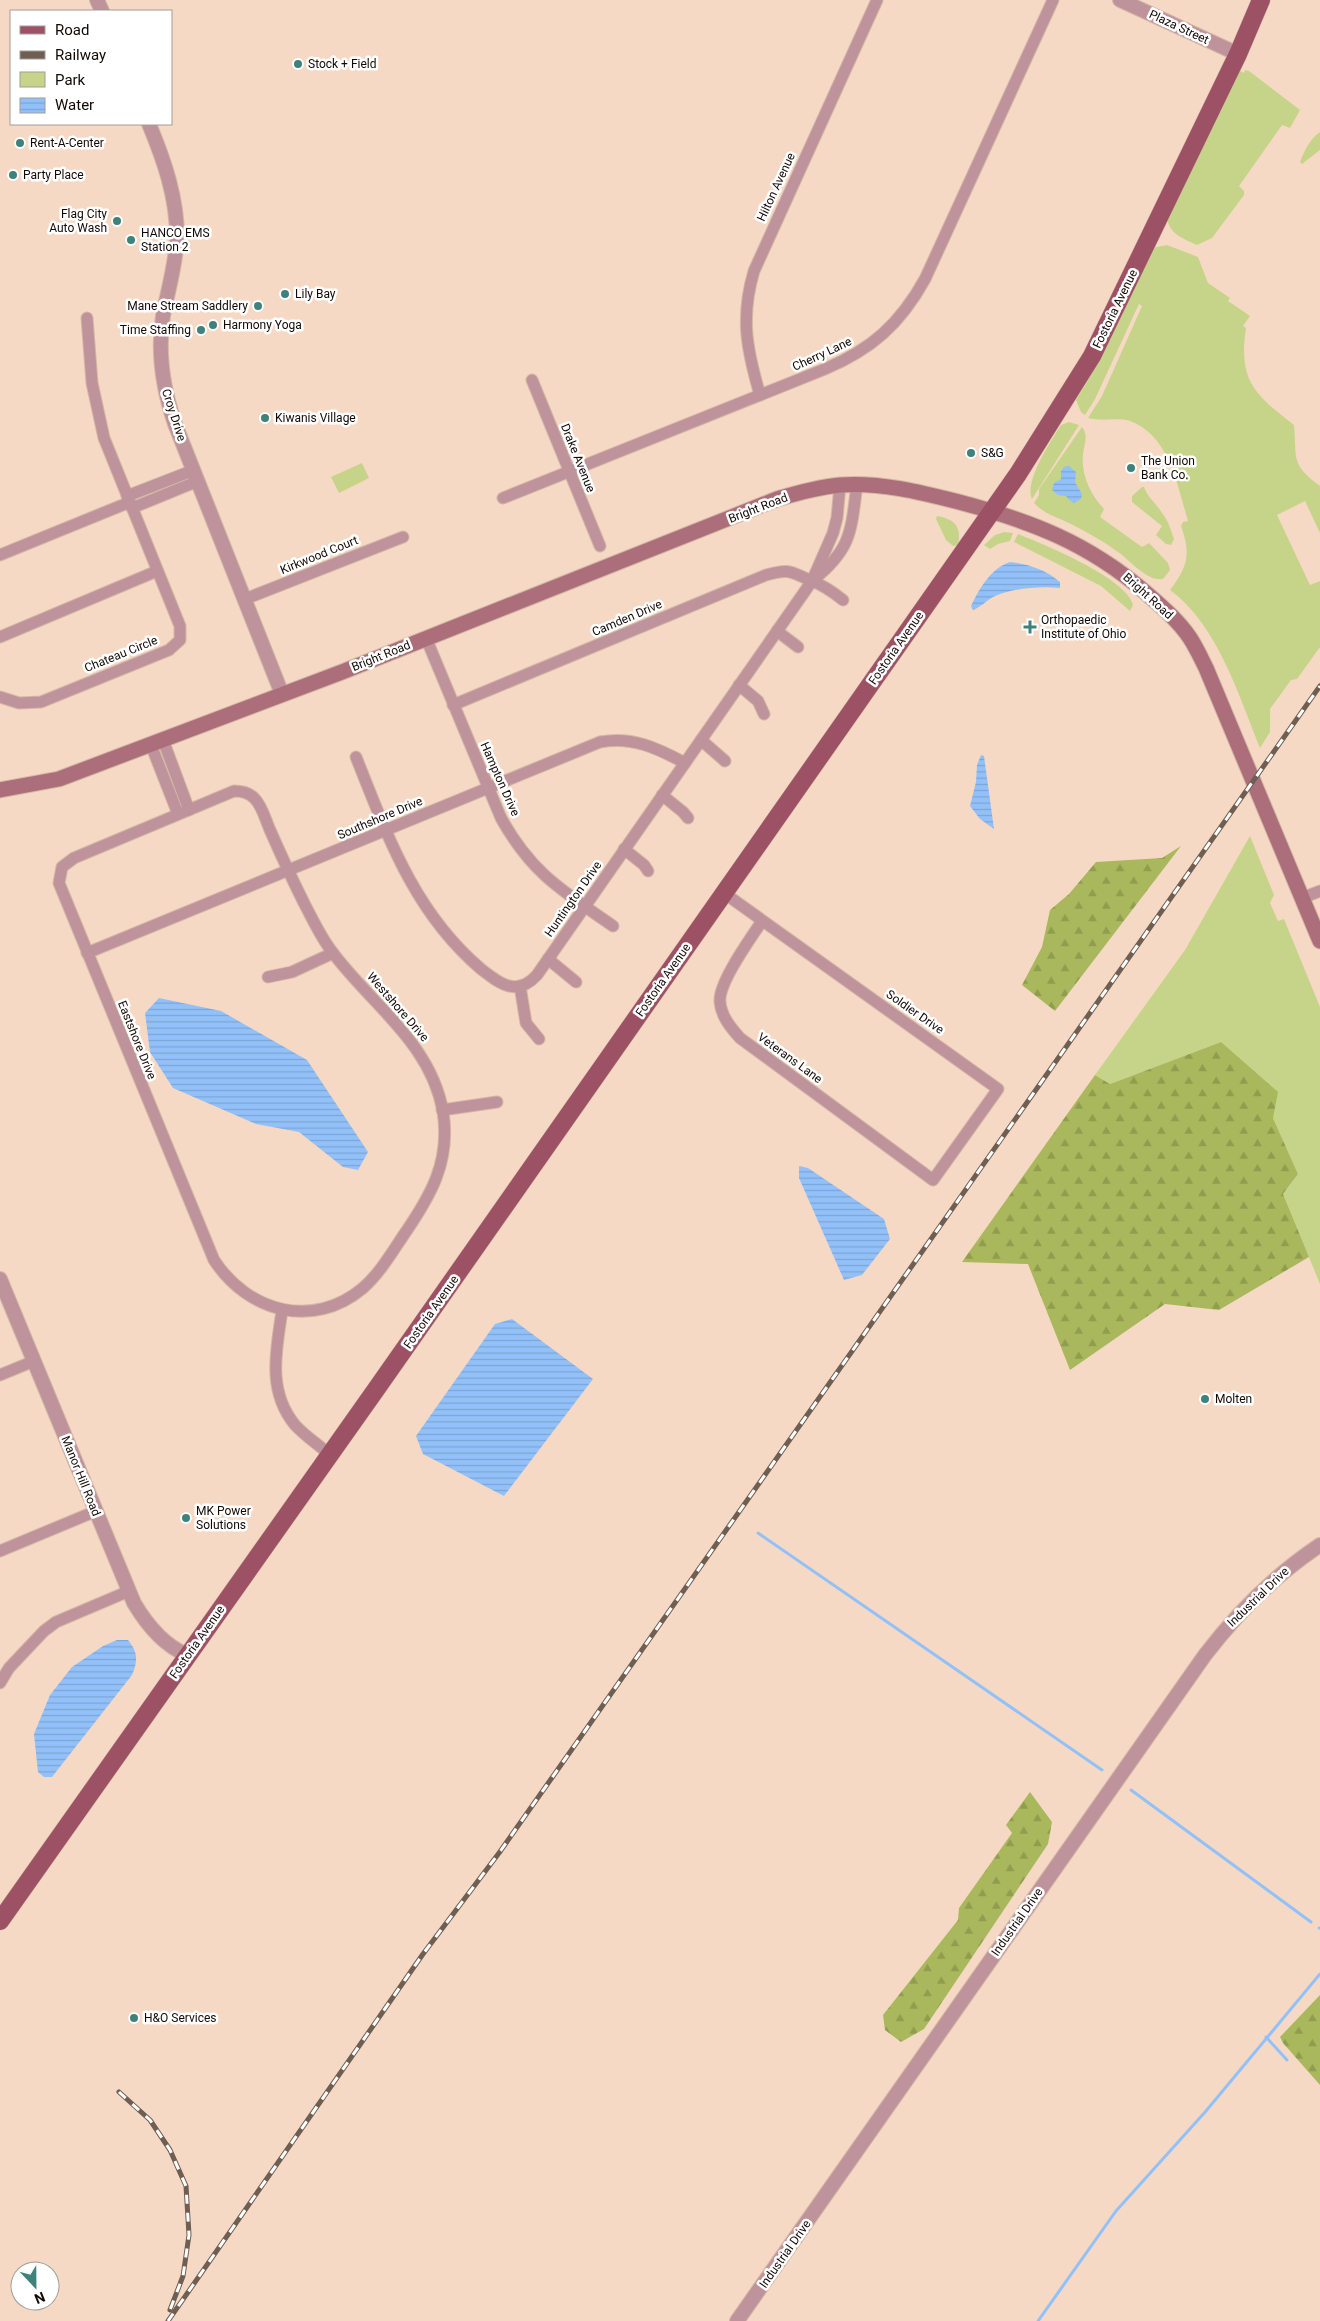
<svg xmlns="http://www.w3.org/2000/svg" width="1320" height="2321" viewBox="0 0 1320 2321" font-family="Roboto,sans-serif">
<defs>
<pattern id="forest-firs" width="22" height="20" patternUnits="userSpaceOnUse" patternTransform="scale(1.25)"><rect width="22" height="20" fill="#a9b85c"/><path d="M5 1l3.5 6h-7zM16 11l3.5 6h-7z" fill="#909d4e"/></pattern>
<pattern id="water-rules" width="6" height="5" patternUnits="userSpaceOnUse" patternTransform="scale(1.25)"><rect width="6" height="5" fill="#92c1f9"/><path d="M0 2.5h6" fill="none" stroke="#7da4d4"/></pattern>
</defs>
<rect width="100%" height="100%" fill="#f6d9c4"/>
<!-- green -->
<g fill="#c6d489">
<path d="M1238,70L1244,73L1245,70L1249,71L1300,110L1290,128L1282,125L1239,186L1244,191V195L1212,238L1197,245C1182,238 1167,233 1167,215Z"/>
<path d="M1320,132V150L1302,164L1300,162C1304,151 1310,139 1320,132Z"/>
<path d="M1167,245L1198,257L1208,283L1230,298L1228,301L1250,316L1243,326L1246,328C1238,381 1255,395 1294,425C1297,458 1290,464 1320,486V533L1305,501L1277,515L1310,585L1320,581V647L1297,679L1291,680L1270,709V732L1260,748C1239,696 1217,624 1170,590C1188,566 1191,554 1181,526L1183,522L1188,521C1177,485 1170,436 1130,421C1117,417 1102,422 1088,418L1102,396L1142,306L1139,304L1095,399L1085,415L1081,412L1076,400C1107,353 1128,299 1152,248Z"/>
<path d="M1069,422L1079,425L1032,499C1024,481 1051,441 1061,425Z"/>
<path d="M1082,427C1089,436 1084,444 1083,454C1081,475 1090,494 1104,509L1100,517L1142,547L1149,543L1168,563L1170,570L1163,579C1147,582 1130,560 1118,552C1103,541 1087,532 1071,524C1057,517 1044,514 1034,503L1039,495V489Z"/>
<polygon points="362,463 369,478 339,493 331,477"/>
<path d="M1142,487H1144C1148,498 1156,503 1162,513C1168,520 1171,530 1174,539L1171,545L1166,544L1156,535L1162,526L1132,502V496Z"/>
<path d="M937,516C954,519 962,526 958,545L953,546L946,540L936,519Z"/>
<polygon points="1004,532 1013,533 1010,541 998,544 990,549 984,545 995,535"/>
<path d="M1018,534C1043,544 1127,578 1133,605L1130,611L1101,586L1014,542Z"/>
<polygon points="1250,836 1274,895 1270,903 1278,921 1284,919 1320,1007 1320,1284 1283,1194 1298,1174 1273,1118 1221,1042 1110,1084 1095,1075 1185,950"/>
</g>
<!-- forest -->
<g fill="url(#forest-firs)">
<polygon points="1181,846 1055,1011 1022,985 1042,947 1050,910 1069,894 1096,862 1162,858"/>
<polygon points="1221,1042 1278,1092 1273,1118 1298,1174 1283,1194 1309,1257 1219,1310 1165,1304 1070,1370 1028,1264 962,1262 1095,1075 1110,1084"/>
<polygon points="1030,1792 1052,1822 1048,1844 924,2029 901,2042 885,2030 883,2015 958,1920 959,1908 1012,1833 1006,1825"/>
<polygon points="1320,1995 1320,2085 1283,2043 1280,2037"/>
</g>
<!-- water -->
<g fill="url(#water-rules)">
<polygon points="1069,466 1076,472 1075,482 1082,494 1081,499 1074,503 1069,500 1066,496 1058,495 1052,490 1054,483 1061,479 1061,471 1064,467"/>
<path d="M1010,562C1028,564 1046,570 1060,582V588C1040,586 1012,588 993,597C986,601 981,607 973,610L971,606C979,589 991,568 1010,562Z"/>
<polygon points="981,755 984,756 994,829 980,819 970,806 976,782 977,765"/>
<polygon points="159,998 221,1011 307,1060 368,1152 358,1170 343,1167 299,1132 256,1124 173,1088 150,1052 145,1013"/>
<polygon points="799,1166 808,1168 884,1219 890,1239 862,1275 844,1280 799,1178"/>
<polygon points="512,1319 593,1379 504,1496 423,1454 416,1436 495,1324"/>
<path d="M117,1640H128C138,1652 138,1661 132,1675L52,1777H44L38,1772L34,1734L50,1695L72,1667L103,1646Z"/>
</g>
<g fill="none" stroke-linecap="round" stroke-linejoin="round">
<!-- stream -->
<g stroke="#92c1f9" stroke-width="3">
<polyline points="758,1533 1102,1770"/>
<polyline points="1131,1790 1311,1922"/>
<polyline points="1319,1928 1320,1928"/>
<polyline points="1266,2037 1287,2060"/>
<polyline points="1038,2321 1116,2211 1206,2111 1320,1974"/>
</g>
<defs>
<g id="minor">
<polyline points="532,380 600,546"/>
<path d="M760,395C747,350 740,318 754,271L877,0"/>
<polyline points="127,496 194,470"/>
<path d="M503,498L825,369C872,349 900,324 925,279L1053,0"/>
<polyline points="132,508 198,481"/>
<polyline points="0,555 130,502"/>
<path d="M813,580C852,549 851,531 857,484"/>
<polyline points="245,599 403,537"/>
<polyline points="777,631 798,647"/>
<polyline points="0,637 157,571"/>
<path d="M426,638L501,818C532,874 563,891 613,926"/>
<polyline points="739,685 758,701 764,714"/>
<polyline points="0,697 19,703 41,702 169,650 180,640 180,626 104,438 92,383 87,318"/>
<path d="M453,705L766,575C791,568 790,572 812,581C825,586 833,592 843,600"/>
<polyline points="163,740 189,810"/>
<polyline points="701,740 725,761"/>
<polyline points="151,745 178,814"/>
<path d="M356,757C388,837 414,912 481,969C500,984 517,997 537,975L812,581L833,533L837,518L840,485"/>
<path d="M234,791C241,791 250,793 255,799C262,806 266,821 270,830C281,855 292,879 304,903C313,920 321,938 333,953C372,1005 431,1043 443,1112C451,1162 430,1197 403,1236C391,1254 379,1274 363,1288C313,1330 248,1312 214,1260L59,883L62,867L74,858Z"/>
<polyline points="662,795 683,812 688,818"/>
<polyline points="624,849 644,865 648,871"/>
<path d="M724,893L998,1089L933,1180L740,1038C731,1028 721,1016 720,1002C718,983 751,938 762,921"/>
<polyline points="1302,898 1320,891"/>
<path d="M87,953L600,742C632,736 657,748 685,763"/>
<polyline points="548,959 576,982"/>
<polyline points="268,977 292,972 333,953"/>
<polyline points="520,986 526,1023 539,1039"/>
<polyline points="442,1110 497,1102"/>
<path d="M282,1311C276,1351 267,1391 295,1425C305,1436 319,1445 330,1455"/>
<polyline points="0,1375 34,1361"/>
<polyline points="0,1551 96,1511"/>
<polyline points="0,1683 9,1668 44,1631 56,1622 129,1591"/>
</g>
<g id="tertiary">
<polyline points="97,0 102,11"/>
<polyline points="1120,0 1238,54"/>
<path d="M149,124C164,160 177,197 177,237C176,264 168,290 163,316C157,354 163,389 175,424L282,694"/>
<path d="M0,1279L134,1603C147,1625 163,1645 187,1655"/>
<path d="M737,2321L1205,1655C1238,1612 1275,1575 1320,1545"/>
</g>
<path id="secondary" d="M0,790L59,779L342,672L777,499C797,493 818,487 840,485C880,482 920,492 959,502C1031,521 1088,543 1145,592C1161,606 1178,620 1190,638C1196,647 1201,658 1206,668L1320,941"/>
<polyline id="primary" points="0,1921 377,1388 1018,474 1092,356 1238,54 1261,0"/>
</defs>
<!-- minor casing -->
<use href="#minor" stroke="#d2b8a5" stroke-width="13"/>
<!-- tertiary casing -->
<use href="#tertiary" stroke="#d2b8a5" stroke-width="16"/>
<!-- secondary casing -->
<use href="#secondary" stroke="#d2b8a5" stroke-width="17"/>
<!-- primary casing -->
<use href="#primary" stroke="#d2b8a5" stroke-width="19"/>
<!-- minor -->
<use href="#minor" stroke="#bf939c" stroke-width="11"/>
<!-- tertiary -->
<use href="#tertiary" stroke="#bf939c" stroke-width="14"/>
<!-- secondary -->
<use href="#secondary" stroke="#ac6e7b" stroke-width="15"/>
<!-- primary -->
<use href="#primary" stroke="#9c5264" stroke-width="18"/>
<defs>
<g id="rail">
<polyline points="119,2092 150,2120 170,2150 186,2186 189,2235 183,2276 170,2310"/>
<polyline points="168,2321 423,1954 499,1853 1320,686"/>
</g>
</defs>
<!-- rail casing -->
<use href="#rail" stroke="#6f5e52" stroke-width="5"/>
<!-- rail -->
<use href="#rail" stroke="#fff" stroke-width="3" stroke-dasharray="9" stroke-linecap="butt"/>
</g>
<!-- markers -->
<g fill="#3d837c" stroke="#fff" stroke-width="2">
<circle cx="298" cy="64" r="5"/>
<circle cx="20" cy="143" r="5"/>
<circle cx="13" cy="175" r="5"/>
<circle cx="117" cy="221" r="5"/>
<circle cx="131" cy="240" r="5"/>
<circle cx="285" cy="294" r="5"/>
<circle cx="258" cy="306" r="5"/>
<circle cx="213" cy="325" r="5"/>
<circle cx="201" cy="330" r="5"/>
<circle cx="265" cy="418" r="5"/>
<circle cx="971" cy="453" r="5"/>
<circle cx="1131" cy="468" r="5"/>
<path d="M1027.5 619.5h5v5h5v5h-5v5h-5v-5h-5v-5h5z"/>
<circle cx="1205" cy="1399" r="5"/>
<circle cx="186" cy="1518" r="5"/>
<circle cx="134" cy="2018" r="5"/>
</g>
<g text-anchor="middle" stroke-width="5" stroke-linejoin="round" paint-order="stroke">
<!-- street labels -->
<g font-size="12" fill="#120904" stroke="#fff">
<text transform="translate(1179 27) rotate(25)" y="4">Plaza Street</text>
<text transform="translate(776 187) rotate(-65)" y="4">Hilton Avenue</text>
<text transform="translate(1115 309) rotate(-64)" y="4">Fostoria Avenue</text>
<text transform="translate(822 354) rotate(-25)" y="4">Cherry Lane</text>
<text transform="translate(174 415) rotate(72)" y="4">Croy Drive</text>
<text transform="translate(578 458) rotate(68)" y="4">Drake Avenue</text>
<text transform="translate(758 508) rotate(-21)" y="4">Bright Road</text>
<text transform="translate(319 555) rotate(-22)" y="4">Kirkwood Court</text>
<text transform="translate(1148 596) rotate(42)" y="4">Bright Road</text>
<text transform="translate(627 618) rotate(-23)" y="4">Camden Drive</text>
<text transform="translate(896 648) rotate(-55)" y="4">Fostoria Avenue</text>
<text transform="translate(121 654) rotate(-22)" y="4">Chateau Circle</text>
<text transform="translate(381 656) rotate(-22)" y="4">Bright Road</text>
<text transform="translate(500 779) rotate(66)" y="4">Hampton Drive</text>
<text transform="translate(380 818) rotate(-23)" y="4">Southshore Drive</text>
<text transform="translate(573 899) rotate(-55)" y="4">Huntington Drive</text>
<text transform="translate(663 980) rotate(-55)" y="4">Fostoria Avenue</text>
<text transform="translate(398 1007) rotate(49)" y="4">Westshore Drive</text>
<text transform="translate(915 1012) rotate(35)" y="4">Soldier Drive</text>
<text transform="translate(137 1040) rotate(68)" y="4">Eastshore Drive</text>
<text transform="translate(790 1058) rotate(36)" y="4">Veterans Lane</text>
<text transform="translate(431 1312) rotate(-55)" y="4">Fostoria Avenue</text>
<text transform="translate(81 1476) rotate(68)" y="4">Manor Hill Road</text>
<text transform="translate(1258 1597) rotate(-44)" y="4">Industrial Drive</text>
<text transform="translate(197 1642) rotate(-55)" y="4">Fostoria Avenue</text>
<text transform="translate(1017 1922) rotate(-55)" y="4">Industrial Drive</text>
<text transform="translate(785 2254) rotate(-55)" y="4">Industrial Drive</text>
</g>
<!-- poi labels -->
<g font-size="12" fill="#120904" stroke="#fff" text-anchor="start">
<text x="308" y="68">Stock + Field</text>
<text x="30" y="147">Rent-A-Center</text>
<text x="23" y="179">Party Place</text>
<text x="107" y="218" text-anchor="end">Flag City<tspan x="107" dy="14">Auto Wash</tspan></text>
<text x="141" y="237">HANCO EMS<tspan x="141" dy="14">Station 2</tspan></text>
<text x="295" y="298">Lily Bay</text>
<text x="248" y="310" text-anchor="end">Mane Stream Saddlery</text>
<text x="223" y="329">Harmony Yoga</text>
<text x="191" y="334" text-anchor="end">Time Staffing</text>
<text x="275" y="422">Kiwanis Village</text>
<text x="981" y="457">S&amp;G</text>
<text x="1141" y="465">The Union<tspan x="1141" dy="14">Bank Co.</tspan></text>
<text x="1041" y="624">Orthopaedic<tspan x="1041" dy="14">Institute of Ohio</tspan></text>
<text x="1215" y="1403">Molten</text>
<text x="196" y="1515">MK Power<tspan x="196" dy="14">Solutions</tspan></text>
<text x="144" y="2022">H&amp;O Services</text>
</g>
</g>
<!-- legend -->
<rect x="10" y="10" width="162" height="115" fill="#ffffff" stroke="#a09d9b"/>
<rect x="20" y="26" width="25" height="8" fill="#9c5264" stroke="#a09d9b"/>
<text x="55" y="35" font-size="15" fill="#120904">Road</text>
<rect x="20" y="51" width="25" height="8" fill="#6f5e52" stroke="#a09d9b"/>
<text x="55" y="60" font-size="15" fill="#120904">Railway</text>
<rect x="20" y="72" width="25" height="15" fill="#c6d489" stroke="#a09d9b"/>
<text x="55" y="85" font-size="15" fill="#120904">Park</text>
<rect x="20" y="98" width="25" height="15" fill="url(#water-rules)" stroke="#a09d9b"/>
<text x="55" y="110" font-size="15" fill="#120904">Water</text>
<!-- north arrow -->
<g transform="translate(35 2286) rotate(158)"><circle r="24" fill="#ffffff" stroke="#a09d9b"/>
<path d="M0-4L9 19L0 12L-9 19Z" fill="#3d837c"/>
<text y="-8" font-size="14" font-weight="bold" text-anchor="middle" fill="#120904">N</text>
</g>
</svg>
